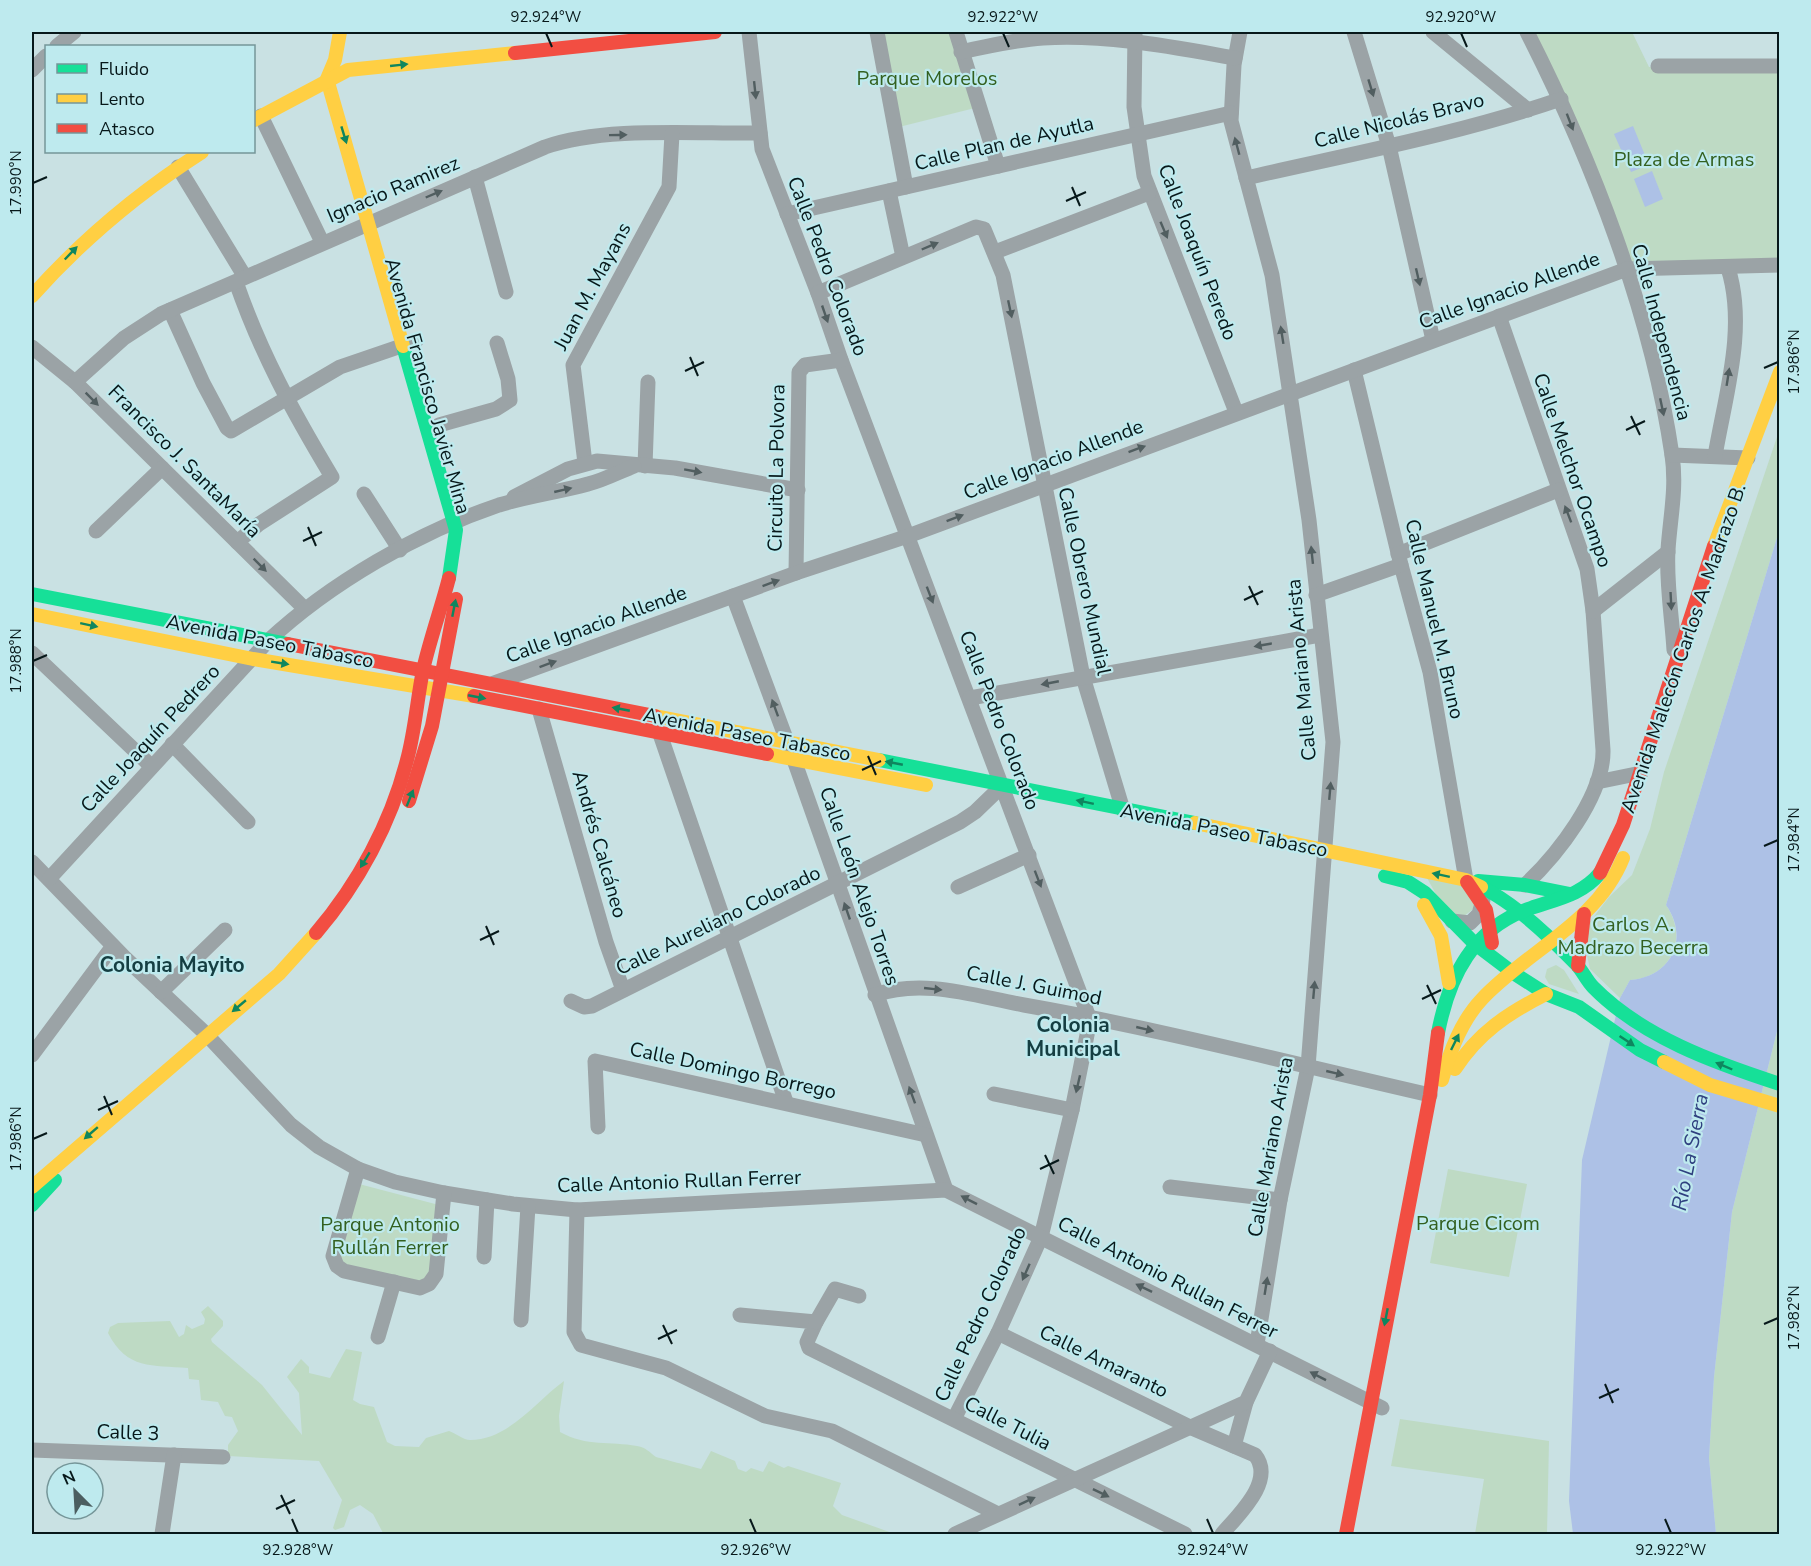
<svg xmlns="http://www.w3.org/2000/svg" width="1811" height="1566" viewBox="0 0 1811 1566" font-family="'Nunito Sans',sans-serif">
<rect width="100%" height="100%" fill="#c9e1e3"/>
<!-- green -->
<g fill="#bedac4">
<polygon points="878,32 956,32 979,107 895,128"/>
<polygon points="1538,32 1632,32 1649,67 1779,66 1779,265 1627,269 1529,35"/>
<path d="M1779,431V531L1666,905C1689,939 1671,977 1630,980L1620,998L1590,969L1585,946L1589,923L1609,897L1632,875L1650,829L1664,772Z"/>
<polygon points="1426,876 1464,884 1476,907 1460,919 1444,909"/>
<polygon points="1556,965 1564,970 1579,994 1549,984 1545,977 1547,969"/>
<polygon points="1779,1023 1779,1534 1716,1534 1709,1458 1714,1377 1732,1212"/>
<polygon points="1448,1169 1527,1184 1509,1277 1430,1263"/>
<polygon points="359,1184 439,1205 428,1283 347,1268 340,1258"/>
<path d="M208,1306L223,1321V1326L211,1339L212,1342L262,1385L302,1435L299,1393L287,1377L301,1359L309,1367V1373L330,1378L346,1349L362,1352L353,1400L360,1404L374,1407L387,1442L395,1446L419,1447L426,1438L449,1431C455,1433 464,1440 470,1440C509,1440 536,1401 564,1381L559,1416L560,1432C587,1447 610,1441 637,1446C647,1448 649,1452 656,1457C659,1458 694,1467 701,1469L711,1451L735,1461L738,1469L746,1472L751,1468L763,1472L769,1461L784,1468L788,1466L841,1483L833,1506L842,1515L895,1534H396L383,1533L373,1514L360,1505L350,1510L344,1527L335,1530L333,1528L342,1500L319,1461L228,1456V1445L238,1431L232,1417L225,1416L218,1402L201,1400L199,1380L189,1379L188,1368C152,1365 127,1370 108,1333L110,1327L118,1323L170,1321L179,1337L184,1334L186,1325L192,1329L204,1324L205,1319L201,1312Z"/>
<polygon points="1400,1419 1549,1441 1547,1534 1475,1534 1484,1479 1391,1466"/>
</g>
<!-- water -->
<g fill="#adc1e6">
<polygon points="1633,126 1649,165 1631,172 1614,134"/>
<polygon points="1652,171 1663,199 1645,207 1634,179"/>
<path d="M1779,531V1023L1732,1212L1714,1377L1709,1458L1716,1534H1573L1569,1501L1582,1160L1620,998L1630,980C1671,977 1690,939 1666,905Z"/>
</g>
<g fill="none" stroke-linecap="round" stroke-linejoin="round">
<!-- street -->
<g stroke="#9ba3a6" stroke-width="15">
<polyline points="749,32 762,149 818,293 841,360 1090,1020 1072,1110 1041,1237 998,1333 954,1419"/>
<polyline points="877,32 906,187"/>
<polyline points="956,32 998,166"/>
<polyline points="1135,32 1134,107 1144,176 1236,412"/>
<polyline points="1240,32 1234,65 1231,121 1272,275 1309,520 1333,742 1308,1067 1280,1200 1257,1344"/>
<polyline points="1354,32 1389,146 1433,340"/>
<polyline points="1433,32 1528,110"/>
<path d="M1527,32C1592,160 1651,312 1672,455C1677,488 1670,518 1668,550C1666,583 1672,617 1674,650"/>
<polyline points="57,46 74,32"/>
<path d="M961,52C988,46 1015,40 1043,38C1107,34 1172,47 1235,58"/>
<polyline points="1658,66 1780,66"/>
<polyline points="32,70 46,56"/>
<polyline points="261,116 322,242"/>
<polyline points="178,167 245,277"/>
<polyline points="475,177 506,292"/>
<path d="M1246,178C1351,154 1459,134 1561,99"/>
<polyline points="889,191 903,257"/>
<polyline points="787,214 1231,113"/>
<polyline points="995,252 1149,193"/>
<path d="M236,282C261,354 293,412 332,477L259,524L237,542"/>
<polyline points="818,293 976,227 984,229 1003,275 1083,677 1123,810"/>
<polyline points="170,310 203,383 227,428 231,431 340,367 416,341"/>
<path d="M1499,316L1587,569L1593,611L1603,750C1604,796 1557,855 1525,885"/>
<polyline points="32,347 75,382 305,609"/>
<polyline points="1354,370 1401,565 1430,672 1466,880"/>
<path d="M75,382L124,338L161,314L545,147C604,126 696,134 760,133"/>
<polyline points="439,425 496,409 510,400 508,379 497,343"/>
<polyline points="1672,455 1748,458"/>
<path d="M1715,456C1725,396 1747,328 1728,268"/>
<polyline points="585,463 573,365 669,187 672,134"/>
<polyline points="645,466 648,382"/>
<polyline points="364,494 400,550"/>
<polyline points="514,497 568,469 597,461 675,468 798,490"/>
<polyline points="96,531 162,468"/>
<polyline points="1398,554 1558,490"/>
<polyline points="796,573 799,372 805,365 841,360"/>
<polyline points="1316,595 1401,565"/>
<polyline points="733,596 794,760 946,1190"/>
<polyline points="1593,611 1668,552"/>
<polyline points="32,653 151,766"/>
<polyline points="494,683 796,573 908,536 1627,269 1780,265"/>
<polyline points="970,698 1320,635"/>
<polyline points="539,709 606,942 623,990"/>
<polyline points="660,734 786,1102"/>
<polyline points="172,744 248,822"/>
<polyline points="1597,782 1641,773"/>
<polyline points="32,862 124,957 206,1034 291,1125 319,1147 358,1169 395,1182 444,1193 513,1204 577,1210 946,1190 1382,1408"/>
<path d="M49,879L268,641C330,583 419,532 499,505C528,496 559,492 588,484C604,480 619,472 634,466"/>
<polyline points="958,887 1029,855"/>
<polyline points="1452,921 1470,923 1479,914 1483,900"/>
<polyline points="161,992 225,930"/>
<path d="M875,995C923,978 975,996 1024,1005C1160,1029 1294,1064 1430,1095"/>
<polyline points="571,1001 584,1007 592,1006 960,822 975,812 1003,785"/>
<polyline points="32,1055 113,946"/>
<polyline points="994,1094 1072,1110"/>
<polyline points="598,1127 595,1061 926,1135"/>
<polyline points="358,1169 333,1256 337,1266 344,1271 420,1288 429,1284 436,1274 444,1193"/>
<polyline points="1170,1187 1280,1200"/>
<polyline points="577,1210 574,1332 581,1345 666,1368 765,1416 832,1431 998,1514"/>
<polyline points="484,1257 487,1200"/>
<polyline points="740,1315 816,1322 807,1342 809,1348 1185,1534"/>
<polyline points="521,1320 528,1206"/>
<polyline points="816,1322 835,1289 859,1296"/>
<path d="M998,1333L1192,1428L1255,1455C1276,1481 1237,1516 1222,1534"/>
<polyline points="378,1337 394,1282"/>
<polyline points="1234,1446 1246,1402"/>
<polyline points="32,1450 223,1457"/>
<polyline points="162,1534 174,1455"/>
<polyline points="955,1534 1246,1402 1270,1351"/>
</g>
<!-- fast -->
<g stroke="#16e098" stroke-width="14">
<polyline points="403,346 456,530 449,578"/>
<polyline points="32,594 288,644"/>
<polyline points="879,760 1195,823"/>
<polyline points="1385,876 1408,882 1425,893 1475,944 1512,972 1546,994 1579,1007 1640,1050 1664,1062"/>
<polyline points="1478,881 1525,885 1570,894"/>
<path d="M1481,887C1513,902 1552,939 1577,965C1583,972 1587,981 1593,987C1642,1037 1715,1063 1780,1084"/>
<path d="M1438,1033C1449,976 1473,928 1531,908C1557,899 1582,895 1600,873"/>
<polyline points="32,1205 55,1180"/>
</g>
<!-- slow -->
<g stroke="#ffcf43" stroke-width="14">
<polyline points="340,32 335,60 327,79 403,346"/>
<polyline points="254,120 348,70 515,53"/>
<path d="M32,296C82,240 138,193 202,152"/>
<polyline points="1714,546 1780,372"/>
<polyline points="32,614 253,659 474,696"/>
<polyline points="655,716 879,760"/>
<polyline points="767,754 926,785"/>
<polyline points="1195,823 1466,880 1481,887"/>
<polyline points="1424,905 1441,936 1449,983"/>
<polyline points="1664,1062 1710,1085 1780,1106"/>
<path d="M1455,1069C1478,1033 1508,1013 1546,994"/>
<path d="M1442,1080C1450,1051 1461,1021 1482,999C1528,950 1597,923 1623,858"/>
<polyline points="32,1187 279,974 316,933"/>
</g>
<!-- jam -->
<g stroke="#f24e42" stroke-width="14">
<polyline points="515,53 715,32"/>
<polyline points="288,644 655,716"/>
<polyline points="474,696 767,754"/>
<polyline points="409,801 432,726 456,599"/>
<polyline points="1600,873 1623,825 1714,546"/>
<polyline points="1467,882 1486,910 1492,943"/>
<path d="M316,933C358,884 391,823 407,760C415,731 417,700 423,670C430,639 441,609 449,578"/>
<polyline points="1578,966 1584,914"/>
<polyline points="1346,1534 1430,1095 1438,1033"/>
</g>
</g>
<!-- one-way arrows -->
<defs><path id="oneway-solid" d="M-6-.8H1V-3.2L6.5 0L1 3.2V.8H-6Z" transform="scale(1.5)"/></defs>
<g fill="#0f865f">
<use href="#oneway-solid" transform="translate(399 65) rotate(-6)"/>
<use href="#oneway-solid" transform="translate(344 135) rotate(73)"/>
<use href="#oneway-solid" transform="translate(71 253) rotate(-46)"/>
<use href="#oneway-solid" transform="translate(454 608) rotate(-79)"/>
<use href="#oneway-solid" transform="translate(89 625) rotate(12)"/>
<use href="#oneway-solid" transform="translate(280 663) rotate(9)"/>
<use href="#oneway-solid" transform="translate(477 697) rotate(11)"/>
<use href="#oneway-solid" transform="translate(621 709) rotate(-169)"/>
<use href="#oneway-solid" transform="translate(894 763) rotate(-169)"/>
<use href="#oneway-solid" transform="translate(410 798) rotate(-68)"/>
<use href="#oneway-solid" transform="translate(1085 802) rotate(-168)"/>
<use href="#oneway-solid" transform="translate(365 860) rotate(121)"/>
<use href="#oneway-solid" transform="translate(1441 875) rotate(-168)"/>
<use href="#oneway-solid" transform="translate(239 1006) rotate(140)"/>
<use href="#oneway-solid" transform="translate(1627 1041) rotate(34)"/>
<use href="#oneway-solid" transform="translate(1455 1042) rotate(-64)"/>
<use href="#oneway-solid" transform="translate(1724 1066) rotate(-157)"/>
<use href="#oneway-solid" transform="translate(91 1133) rotate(139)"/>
<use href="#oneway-solid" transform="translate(1386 1317) rotate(101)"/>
</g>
<g fill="#515e60">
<use href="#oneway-solid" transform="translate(1371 88) rotate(73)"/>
<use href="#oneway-solid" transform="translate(755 90) rotate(84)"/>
<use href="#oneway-solid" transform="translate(1570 122) rotate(69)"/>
<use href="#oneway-solid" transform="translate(618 135) rotate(-1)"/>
<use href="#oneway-solid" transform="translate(1237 146) rotate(-105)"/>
<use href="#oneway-solid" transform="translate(434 194) rotate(-23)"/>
<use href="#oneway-solid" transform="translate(1164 230) rotate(67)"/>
<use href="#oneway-solid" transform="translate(930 246) rotate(-23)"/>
<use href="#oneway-solid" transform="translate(1418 277) rotate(77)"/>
<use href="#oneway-solid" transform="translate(1010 309) rotate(78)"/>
<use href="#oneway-solid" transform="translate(825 314) rotate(71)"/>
<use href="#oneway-solid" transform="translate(1282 335) rotate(-99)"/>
<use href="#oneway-solid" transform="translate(1728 377) rotate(-81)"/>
<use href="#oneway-solid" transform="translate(92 399) rotate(45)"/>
<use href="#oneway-solid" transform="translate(1662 407) rotate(78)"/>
<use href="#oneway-solid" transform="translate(1137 449) rotate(-20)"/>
<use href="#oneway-solid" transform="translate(693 471) rotate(10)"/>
<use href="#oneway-solid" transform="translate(563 490) rotate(-13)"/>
<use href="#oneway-solid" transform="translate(1568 514) rotate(-111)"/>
<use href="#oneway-solid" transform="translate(955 518) rotate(-21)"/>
<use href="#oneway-solid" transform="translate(1312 555) rotate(-96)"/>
<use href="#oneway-solid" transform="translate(260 565) rotate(45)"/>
<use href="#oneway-solid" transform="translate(771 583) rotate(-20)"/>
<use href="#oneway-solid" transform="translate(930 595) rotate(69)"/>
<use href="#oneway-solid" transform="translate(1671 601) rotate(87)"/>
<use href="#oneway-solid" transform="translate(1263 645) rotate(170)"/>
<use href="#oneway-solid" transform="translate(548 664) rotate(-20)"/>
<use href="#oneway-solid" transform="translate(1050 683) rotate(169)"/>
<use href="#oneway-solid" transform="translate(775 708) rotate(-110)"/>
<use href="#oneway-solid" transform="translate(1330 791) rotate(-85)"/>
<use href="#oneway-solid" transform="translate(1038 879) rotate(69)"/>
<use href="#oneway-solid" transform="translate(847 911) rotate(-109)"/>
<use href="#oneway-solid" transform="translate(933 989) rotate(6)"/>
<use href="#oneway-solid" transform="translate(1314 990) rotate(-85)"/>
<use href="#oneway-solid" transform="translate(1145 1029) rotate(13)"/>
<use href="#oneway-solid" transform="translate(1335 1073) rotate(13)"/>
<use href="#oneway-solid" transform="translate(1078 1084) rotate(103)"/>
<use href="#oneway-solid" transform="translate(912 1095) rotate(-110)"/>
<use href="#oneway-solid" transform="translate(969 1200) rotate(-153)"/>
<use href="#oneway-solid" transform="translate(1026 1272) rotate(114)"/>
<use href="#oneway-solid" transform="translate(1266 1286) rotate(-81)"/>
<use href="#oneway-solid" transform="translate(1144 1288) rotate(-154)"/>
<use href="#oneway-solid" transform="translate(1318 1376) rotate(-153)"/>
<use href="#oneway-solid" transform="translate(1101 1493) rotate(26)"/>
<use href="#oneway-solid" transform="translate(1027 1501) rotate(-25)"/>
</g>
<!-- ticks -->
<path fill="none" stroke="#07181a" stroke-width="2" d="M546,33L552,47M1003,33L1009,47M1461,33L1467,47M33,183L47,177M1072,187L1080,206M1066,201L1086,192M690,357L698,376M1764,368L1778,362M685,371L704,362M1631,416L1640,435M1626,430L1645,421M308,527L316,546M303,541L322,532M1249,586L1258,605M1244,600L1263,591M33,661L47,655M868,756L876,775M862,770L881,761M1764,846L1778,840M486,926L494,945M480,940L499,931M1427,985L1436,1004M1422,999L1441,990M104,1096L112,1115M98,1110L118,1101M33,1139L47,1133M1045,1155L1054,1174M1040,1169L1059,1160M1764,1324L1778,1318M663,1325L672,1344M658,1339L677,1330M1605,1384L1613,1403M1599,1398L1619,1389M281,1495L290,1514M276,1509L295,1500M292,1519L298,1533M750,1519L756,1533M1207,1519L1213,1533M1665,1519L1671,1533"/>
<g text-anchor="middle" stroke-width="4.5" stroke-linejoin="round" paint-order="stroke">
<!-- park labels -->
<g font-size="20" fill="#336020" stroke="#beeaee">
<text x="927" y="85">Parque Morelos</text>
<text x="1684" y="166">Plaza de Armas</text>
<text x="1633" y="931">Carlos A.<tspan x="1633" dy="23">Madrazo Becerra</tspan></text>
<text x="1478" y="1230">Parque Cicom</text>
<text x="390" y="1231">Parque Antonio<tspan x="390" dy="23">Rullán Ferrer</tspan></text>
</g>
<!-- street labels -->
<g font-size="20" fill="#07181a" stroke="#beeaee">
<text transform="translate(1399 120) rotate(-14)" y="7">Calle Nicolás Bravo</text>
<text transform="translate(1004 143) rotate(-13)" y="7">Calle Plan de Ayutla</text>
<text transform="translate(393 189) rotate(-23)" y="7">Ignacio Ramirez</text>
<text transform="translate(1198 252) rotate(69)" y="7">Calle Joaquín Peredo</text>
<text transform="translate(828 266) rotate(69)" y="7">Calle Pedro Colorado</text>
<text transform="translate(592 286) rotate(-62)" y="7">Juan M. Mayans</text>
<text transform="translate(1509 290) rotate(-20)" y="7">Calle Ignacio Allende</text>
<text transform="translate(1662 332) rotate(75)" y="7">Calle Independencia</text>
<text transform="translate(428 386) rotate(74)" y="7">Avenida Francisco Javier Mina</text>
<text transform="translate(1053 459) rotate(-21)" y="7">Calle Ignacio Allende</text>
<text transform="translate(185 461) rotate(45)" y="7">Francisco J. SantaMaría</text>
<text transform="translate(776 468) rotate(-89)" y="7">Circuito La Polvora</text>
<text transform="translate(1573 470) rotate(71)" y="7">Calle Melchor Ocampo</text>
<text transform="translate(1085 581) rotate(78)" y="7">Calle Obrero Mundial</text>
<text transform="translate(1435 619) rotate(77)" y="7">Calle Manuel M. Bruno</text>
<text transform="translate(596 624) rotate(-20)" y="7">Calle Ignacio Allende</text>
<text transform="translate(270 641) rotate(11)" y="7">Avenida Paseo Tabasco</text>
<text transform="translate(1683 648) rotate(-71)" y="7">Avenida Malecón Carlos A. Madrazo B.</text>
<text transform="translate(1301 670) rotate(-95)" y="7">Calle Mariano Arista</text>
<text transform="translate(1000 720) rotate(69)" y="7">Calle Pedro Colorado</text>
<text transform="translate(747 734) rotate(11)" y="7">Avenida Paseo Tabasco</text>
<text transform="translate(150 738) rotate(-47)" y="7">Calle Joaquín Pedrero</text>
<text transform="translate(1224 830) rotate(11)" y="7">Avenida Paseo Tabasco</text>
<text transform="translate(600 844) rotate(74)" y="7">Andrés Calcáneo</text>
<text transform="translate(860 886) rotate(71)" y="7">Calle León Alejo Torres</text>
<text transform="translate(718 920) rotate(-26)" y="7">Calle Aureliano Colorado</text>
<text transform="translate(1034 985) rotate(11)" y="7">Calle J. Guimod</text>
<text transform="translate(733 1070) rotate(12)" y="7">Calle Domingo Borrego</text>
<text transform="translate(1270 1147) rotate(-80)" y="7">Calle Mariano Arista</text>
<text transform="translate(679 1181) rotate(-2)" y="7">Calle Antonio Rullan Ferrer</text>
<text transform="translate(1168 1277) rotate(27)" y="7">Calle Antonio Rullan Ferrer</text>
<text transform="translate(980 1314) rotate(-65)" y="7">Calle Pedro Colorado</text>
<text transform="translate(1104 1361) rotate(26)" y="7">Calle Amaranto</text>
<text transform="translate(1008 1423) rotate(27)" y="7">Calle Tulia</text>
<text transform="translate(128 1432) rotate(2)" y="7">Calle 3</text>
</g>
<!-- neighbourhood labels -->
<g font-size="21" font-weight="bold" fill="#153e42" stroke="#beeaee">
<text x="172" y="972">Colonia Mayito</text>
<text x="1073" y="1032">Colonia<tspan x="1073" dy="24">Municipal</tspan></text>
</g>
<!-- water labels -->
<g font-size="21" font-style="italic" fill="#2f407f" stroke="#beeaee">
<text transform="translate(1690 1152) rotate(-79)" y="7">Río La Sierra</text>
</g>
</g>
<!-- border -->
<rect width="1811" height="1566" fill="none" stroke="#beeaee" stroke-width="66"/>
<!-- legend -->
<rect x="45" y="45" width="210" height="108" fill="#beeaee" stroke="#759699" stroke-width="1.5"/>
<rect x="57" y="64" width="30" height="9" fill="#16e098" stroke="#759699" stroke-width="1.5"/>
<text x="99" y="75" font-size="18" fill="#07181a">Fluido</text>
<rect x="57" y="94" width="30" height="9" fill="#ffcf43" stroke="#759699" stroke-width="1.5"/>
<text x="99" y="105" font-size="18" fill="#07181a">Lento</text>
<rect x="57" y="124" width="30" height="9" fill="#f24e42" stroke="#759699" stroke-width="1.5"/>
<text x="99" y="135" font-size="18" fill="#07181a">Atasco</text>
<!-- north arrow -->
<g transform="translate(75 1491) rotate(336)"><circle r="28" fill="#beeaee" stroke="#759699" stroke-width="1.5"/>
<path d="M0-4.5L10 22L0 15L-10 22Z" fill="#4b5e60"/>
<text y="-9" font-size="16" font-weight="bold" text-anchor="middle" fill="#07181a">N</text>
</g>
<rect x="33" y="33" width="1745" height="1500" fill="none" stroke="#07181a" stroke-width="2"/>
<g font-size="15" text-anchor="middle" fill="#07181a">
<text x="546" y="22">92.924°W</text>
<text x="1003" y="22">92.922°W</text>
<text x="1461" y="22">92.920°W</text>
<text transform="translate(16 183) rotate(-90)" y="5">17.990°N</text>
<text transform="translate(1794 362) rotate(-90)" y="5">17.986°N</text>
<text transform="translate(16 661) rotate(-90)" y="5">17.988°N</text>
<text transform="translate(1794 840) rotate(-90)" y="5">17.984°N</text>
<text transform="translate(16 1139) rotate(-90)" y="5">17.986°N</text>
<text transform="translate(1794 1318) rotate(-90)" y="5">17.982°N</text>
<text x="298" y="1555">92.928°W</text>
<text x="756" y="1555">92.926°W</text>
<text x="1213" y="1555">92.924°W</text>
<text x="1671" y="1555">92.922°W</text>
</g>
</svg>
